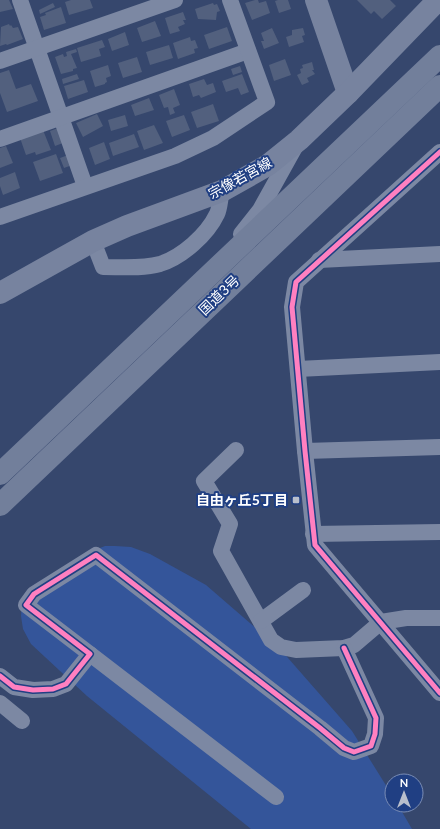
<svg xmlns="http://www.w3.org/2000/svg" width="440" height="829" viewBox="0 0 440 829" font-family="Lato,'Noto Sans JP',sans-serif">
<rect width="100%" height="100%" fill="#36476d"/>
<!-- green -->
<polygon fill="#34559a" points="105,546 115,546 131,547 150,554 206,585 281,650 352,731 392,795 392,805 398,805 412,829 251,829 87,696 31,644 23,629 21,616 22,602 85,554"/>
<!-- building -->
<g fill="#52607e">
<polygon points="0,0 9,0 13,9 0,12"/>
<polygon points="71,0 90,0 93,8 69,15 65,2"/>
<polygon points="255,0 258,0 259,3 266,1 270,13 252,20 245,3"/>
<polygon points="278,0 288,0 291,9 279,13 275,1"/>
<polygon points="357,0 390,0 396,6 382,19 374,11 371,14"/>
<polygon points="53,3 55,7 40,14 39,10"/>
<polygon points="213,3 214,5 217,4 220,11 217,12 216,20 198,19 195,9"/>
<polygon points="61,7 66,23 44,30 40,17 46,15 45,13"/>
<polygon points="183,12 186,20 183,20 185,24 178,27 180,31 170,34 165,18"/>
<polygon points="155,21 161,36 142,42 137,28"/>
<polygon points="9,24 10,26 11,25 13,28 18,27 23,39 7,45 6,44 0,46 1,27"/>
<polygon points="227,27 232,41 209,49 204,35"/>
<polygon points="272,28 279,43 264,49 261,41 264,41 261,33"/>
<polygon points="303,28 305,35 302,36 304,42 289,47 286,37 292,35 292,30"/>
<polygon points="125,32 129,45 112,51 108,39"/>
<polygon points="190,37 191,41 195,40 198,48 194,49 195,53 178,59 173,43"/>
<polygon points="102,40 105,47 99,49 101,56 81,62 77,48"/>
<polygon points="169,45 173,58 150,65 146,52"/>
<polygon points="76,49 77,52 71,54 77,68 73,69 73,71 61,74 55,57 63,54 64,57 67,56 66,52"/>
<polygon points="137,57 142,72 123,78 118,63"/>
<polygon points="285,59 291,75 274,81 269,65"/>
<polygon points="312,62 314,70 312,70 315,74 307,78 309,82 302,85 297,75 301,73 300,69 303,68 302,65"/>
<polygon points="108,65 111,76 106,78 107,82 105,83 105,84 95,87 90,71"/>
<polygon points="240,66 242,72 233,75 231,69"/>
<polygon points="9,70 16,89 31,84 38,101 7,112 0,93 0,73"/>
<polygon points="77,74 79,79 63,84 62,79"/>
<polygon points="242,74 249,92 241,95 238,88 226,92 222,81"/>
<polygon points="204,79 207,85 213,83 216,92 201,98 199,95 193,97 189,84"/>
<polygon points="84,80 88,92 68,99 64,86"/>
<polygon points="174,89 180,105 173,108 175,113 170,115 168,107 164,108 159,95"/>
<polygon points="149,98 154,110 135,116 131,105"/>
<polygon points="213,104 219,121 197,128 191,112"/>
<polygon points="97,114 103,126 83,137 76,123"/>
<polygon points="125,115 128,126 111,131 108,120"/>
<polygon points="184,115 190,130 172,137 166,121"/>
<polygon points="154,125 163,143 144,150 137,131"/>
<polygon points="58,128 63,143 55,146 50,131"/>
<polygon points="43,130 51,150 36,155 35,152 26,155 20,138"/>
<polygon points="134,134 139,147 113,156 109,143"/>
<polygon points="104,142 110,159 95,165 89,148"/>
<polygon points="6,146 13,163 0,168 0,148"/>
<polygon points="56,154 63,173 40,181 33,162"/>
<polygon points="71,154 75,164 64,168 60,158"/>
<polygon points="15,172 20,188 3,195 0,186 0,178"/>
</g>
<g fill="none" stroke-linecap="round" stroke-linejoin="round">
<!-- street -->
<g stroke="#7c88a3" stroke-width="16">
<polyline points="20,0 85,186"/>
<polyline points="0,61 175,0"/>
<polyline points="0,139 248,51"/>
<polyline points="440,152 296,282 292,307 305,451 315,545 440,693"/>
<polyline points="0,217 175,156 213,138 267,102 230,0"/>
<polyline points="241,234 260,210 295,147"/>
<path d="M93,241L103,267C121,267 142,269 160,264C182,257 207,235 217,214C220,208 220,198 222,191"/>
<polyline points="319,260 440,254"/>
<polyline points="298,369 440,362"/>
<polyline points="236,450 204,481 230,524 221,551 271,640 281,647 296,650 344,648 354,645 381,622 406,618 440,618"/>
<polyline points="305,451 440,447"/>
<polyline points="313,534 440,532"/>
<polyline points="261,621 303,590"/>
<polyline points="90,654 276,797"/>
<polyline points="0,676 14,687 33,690 53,689 66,684 90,654 26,605 34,594 96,555 320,728 344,748 354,752 371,746 375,734 376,718 344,648"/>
<polyline points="0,703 22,721"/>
</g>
<!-- secondary -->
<g stroke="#77839f" stroke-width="22">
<polyline points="316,0 348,93"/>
<polyline points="0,293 93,241 127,226 222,191 268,165 299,140 348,93 438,0"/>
</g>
<!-- highway -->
<g stroke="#727f9b" stroke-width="22">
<polyline points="0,474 440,56"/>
<polyline points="0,505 440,86"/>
</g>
<defs>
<g id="cycleway">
<polyline points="440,152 296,282 292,307 305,451 315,545 440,693"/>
<polyline points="0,676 14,687 33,690 53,689 66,684 90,654 26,605 34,594 96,555 320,728 344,748 354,752 371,746 375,734 376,718 344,648"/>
</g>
</defs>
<!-- cycleway casing -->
<use href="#cycleway" stroke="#203f83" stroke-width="8"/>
<!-- cycleway -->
<use href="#cycleway" stroke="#ff80c0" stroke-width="5"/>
</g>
<!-- markers -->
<rect fill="#b9bfcc" stroke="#203f83" stroke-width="1.5" x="292" y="496" width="8" height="8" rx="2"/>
<g text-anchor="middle" stroke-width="4" stroke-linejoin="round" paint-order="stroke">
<!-- street labels -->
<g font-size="14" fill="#fff" stroke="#203f83">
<text transform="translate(240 178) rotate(-29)" y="5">宗像若宮線</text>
<text transform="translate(219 295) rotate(-44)" y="5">国道3号</text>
</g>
<!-- poi labels -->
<g font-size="14" font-weight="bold" fill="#fff" stroke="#203f83" text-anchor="end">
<text x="288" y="505">自由ヶ丘5丁目</text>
</g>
</g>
<!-- north arrow -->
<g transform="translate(404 793)"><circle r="19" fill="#203f83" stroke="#798cb5"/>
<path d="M0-3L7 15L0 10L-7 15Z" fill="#b9bfcc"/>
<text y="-6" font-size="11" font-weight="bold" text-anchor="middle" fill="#ffffff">N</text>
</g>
</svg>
